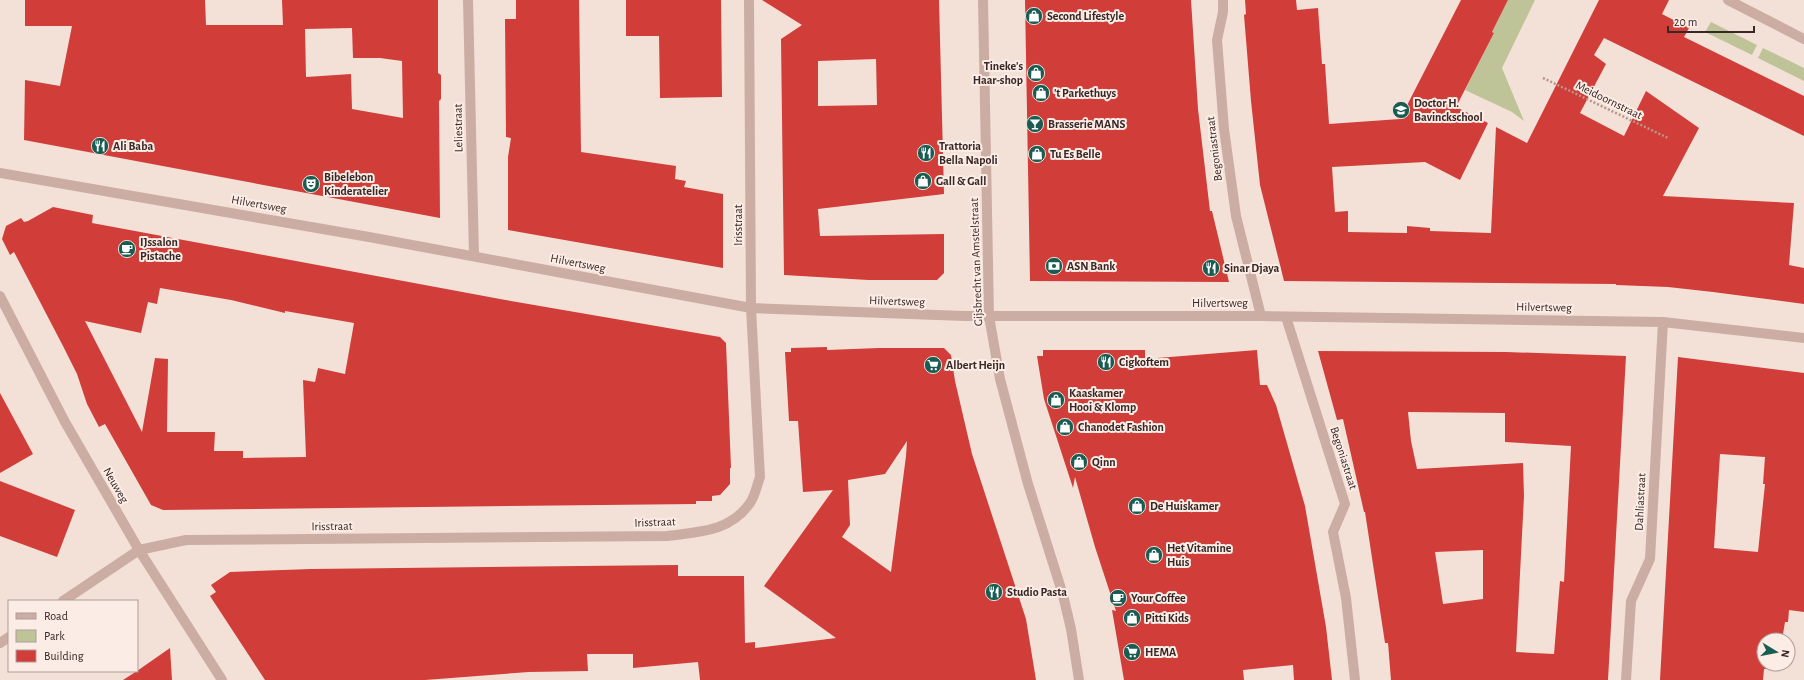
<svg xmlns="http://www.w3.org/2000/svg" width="1804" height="680" viewBox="0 0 1804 680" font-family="'Alegreya Sans',sans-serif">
<rect width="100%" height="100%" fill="#f3e1d8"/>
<!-- green -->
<g fill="#bec497">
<polygon points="1508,0 1535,0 1502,68 1524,121 1512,112 1465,90 1494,33 1492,32"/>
<polygon points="1711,22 1757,45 1752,55 1705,32"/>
<polygon points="1763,48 1804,68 1804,81 1758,58"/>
</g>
<!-- building -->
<g fill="#d13d39" fill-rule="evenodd">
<path d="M25,0H205L206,25H283L282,0H438V73L441,75V99L439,101L440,218L24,140L25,80L60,86L72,26H25ZM352,28L353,58H380L402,61L403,118L352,109L351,74L306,77L305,29Z"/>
<polygon points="516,0 579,0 581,152 676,166 675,179 686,181 684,187 723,194 723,268 508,230 508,157 511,138 506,137 505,19 516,19"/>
<polygon points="626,0 721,0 722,97 660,98 659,36 626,36"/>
<path d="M762,0H939L944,194L818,209L820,236L944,234V273L937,280H868L784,275L781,39L802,25ZM876,59L877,105L818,106V61Z"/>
<polygon points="1025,0 1191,0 1198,109 1210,211 1212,211 1229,282 1030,281"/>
<polygon points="1245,0 1296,0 1297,10 1318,8 1322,64 1325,64 1329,124 1400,119 1461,0 1508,0 1492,32 1494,33 1456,107 1488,123 1460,180 1425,162 1332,167 1335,212 1348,211 1348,232 1407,233 1407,226 1430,228 1430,231 1491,233 1496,127 1527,143 1599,0 1669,0 1662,14 1689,28 1684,37 1804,96 1804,136 1604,38 1594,55 1606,64 1580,113 1624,136 1646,91 1699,128 1663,196 1794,203 1789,265 1804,268 1804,304 1713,292 1668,287 1616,285 1616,284 1284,281 1260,185 1251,101 1244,15 1246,14"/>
<path d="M53,207L93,215L92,223L500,299L720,337L726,343L731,468H730V484L720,495L712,496V501H696V504L163,510L151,505L105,424L99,427L87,404L77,374L63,346L14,252L10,255L2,239L6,226L21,218L24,222L28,221ZM160,288L231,300L285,313V311L354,323L345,374L318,368L315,382L303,380L306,457L243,458V451H214L215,432H167L168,359L155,358L142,432L85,321L141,333L148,302L157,304Z"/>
<path d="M827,347V350L879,348H944L951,355L955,381L972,454L1026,619L1036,680H700L698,662L633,668V654H587L588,671L529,672L425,680H265L210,596L216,592L211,585L230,572L311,569L678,565V576H744L745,643L755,642V648L836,638L764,586L833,490L803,492L798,421H789L785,352H791V348ZM907,441L906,456L891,572L842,537L850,525L848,480L885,474Z"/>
<polygon points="1043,350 1145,350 1145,359 1257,350 1260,385 1267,385 1276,405 1305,506 1326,627 1332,680 1294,680 1293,665 1243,670 1244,680 1124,680 1112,610 1116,611 1095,547 1075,477 1073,488 1044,399 1037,356 1043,356"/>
<path d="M1318,351L1506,352L1626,356L1608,680H1391L1388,643H1385L1365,512H1364L1343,419L1337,420ZM1408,412L1505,413V442L1571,446L1564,582L1560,581L1554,654L1516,652L1524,496L1523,463L1417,469L1411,441ZM1483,550V599L1443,604L1435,552Z"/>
<path d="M1678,357L1804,373V612L1789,610L1788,622H1785L1782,640H1764V664H1779L1778,669H1764L1763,680H1660ZM1720,454L1765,457L1763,484H1765L1758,552L1714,548Z"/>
<polygon points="0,393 33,454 0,473"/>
<polygon points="0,481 75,510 57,557 0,536"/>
<polygon points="170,648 172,680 123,680 137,671"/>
</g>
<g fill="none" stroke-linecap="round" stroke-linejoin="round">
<!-- path -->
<polyline stroke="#b8968d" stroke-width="2.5" stroke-dasharray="2 2" stroke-linecap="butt" points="1543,78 1668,138"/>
<!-- minor -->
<g stroke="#ccada3" stroke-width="10">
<polyline points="468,0 474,256"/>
<polyline points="1223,0 1223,12 1217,40 1224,129 1236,216 1261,316"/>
<polyline points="0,173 369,237 751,308 964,316 1261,316 1663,322 1804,338"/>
<polyline points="1286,317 1345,504 1333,532 1346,598 1355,680"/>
<path d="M63,601L139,550L186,540L667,536C698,532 730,532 750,503C755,496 757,485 760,477L751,308L749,0"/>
<polyline points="0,643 9,637"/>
<polyline points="1626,680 1631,601 1650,559 1663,322"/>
</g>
<!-- tertiary -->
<g stroke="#ccada3" stroke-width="10">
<polyline points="983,0 989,316 1000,379 1028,484 1063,595 1071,629 1079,680"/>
<polyline points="1728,0 1804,39"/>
<polyline points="0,296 65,422 139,550 222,680"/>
</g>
</g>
<!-- icons -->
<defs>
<symbol id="shop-disc" viewBox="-11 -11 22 22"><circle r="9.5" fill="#185c52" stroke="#fbece5"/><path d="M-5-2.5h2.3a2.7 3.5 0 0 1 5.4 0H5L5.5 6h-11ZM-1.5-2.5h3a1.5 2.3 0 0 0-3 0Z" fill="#fff"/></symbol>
<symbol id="school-disc" viewBox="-11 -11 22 22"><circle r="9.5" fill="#185c52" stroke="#fbece5"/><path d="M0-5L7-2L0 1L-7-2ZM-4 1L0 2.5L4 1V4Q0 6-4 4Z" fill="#fff"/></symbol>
<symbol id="bar-disc" viewBox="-11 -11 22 22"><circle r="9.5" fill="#185c52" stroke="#fbece5"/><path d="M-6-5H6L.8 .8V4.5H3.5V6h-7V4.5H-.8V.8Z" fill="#fff"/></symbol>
<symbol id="restaurant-disc" viewBox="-11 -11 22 22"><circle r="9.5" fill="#185c52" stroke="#fbece5"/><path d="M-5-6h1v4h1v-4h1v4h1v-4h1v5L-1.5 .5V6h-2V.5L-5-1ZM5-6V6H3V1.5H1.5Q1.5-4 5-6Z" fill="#fff"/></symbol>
<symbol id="theatre-disc" viewBox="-11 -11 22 22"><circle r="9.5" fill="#185c52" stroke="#fbece5"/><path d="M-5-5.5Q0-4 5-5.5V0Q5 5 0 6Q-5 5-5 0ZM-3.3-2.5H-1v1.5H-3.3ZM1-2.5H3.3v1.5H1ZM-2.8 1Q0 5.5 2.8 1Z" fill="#fff"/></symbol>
<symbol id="cafe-disc" viewBox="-11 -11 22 22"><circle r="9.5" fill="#185c52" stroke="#fbece5"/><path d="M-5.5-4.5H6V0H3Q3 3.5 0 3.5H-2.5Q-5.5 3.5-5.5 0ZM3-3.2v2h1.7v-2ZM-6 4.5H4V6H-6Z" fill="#fff"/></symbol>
<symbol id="bank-disc" viewBox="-11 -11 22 22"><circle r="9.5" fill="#185c52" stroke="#fbece5"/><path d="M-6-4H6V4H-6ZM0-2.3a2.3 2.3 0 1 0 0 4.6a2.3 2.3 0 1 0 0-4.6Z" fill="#fff"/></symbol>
<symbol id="supermarket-disc" viewBox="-11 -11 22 22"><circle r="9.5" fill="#185c52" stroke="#fbece5"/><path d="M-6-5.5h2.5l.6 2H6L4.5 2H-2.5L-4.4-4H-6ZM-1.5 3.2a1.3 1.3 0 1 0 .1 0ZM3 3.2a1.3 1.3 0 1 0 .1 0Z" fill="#fff"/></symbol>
</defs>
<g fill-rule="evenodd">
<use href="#shop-disc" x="1024" y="6" width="20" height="20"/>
<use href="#shop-disc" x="1026" y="63" width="20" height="20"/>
<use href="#shop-disc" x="1031" y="83" width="20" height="20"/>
<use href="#school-disc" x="1391" y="100" width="20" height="20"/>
<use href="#bar-disc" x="1025" y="114" width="20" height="20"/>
<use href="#restaurant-disc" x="90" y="136" width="20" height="20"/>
<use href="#restaurant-disc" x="916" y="143" width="20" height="20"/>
<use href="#shop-disc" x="1027" y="144" width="20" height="20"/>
<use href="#shop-disc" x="913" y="171" width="20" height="20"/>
<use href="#theatre-disc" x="301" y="174" width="20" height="20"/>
<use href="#cafe-disc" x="117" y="239" width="20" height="20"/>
<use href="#bank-disc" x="1044" y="256" width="20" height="20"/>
<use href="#restaurant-disc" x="1201" y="258" width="20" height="20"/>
<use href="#restaurant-disc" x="1096" y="352" width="20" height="20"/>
<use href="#supermarket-disc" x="923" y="355" width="20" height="20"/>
<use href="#shop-disc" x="1046" y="390" width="20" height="20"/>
<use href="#shop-disc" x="1055" y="417" width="20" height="20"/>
<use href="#shop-disc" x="1069" y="452" width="20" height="20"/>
<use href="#shop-disc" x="1127" y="496" width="20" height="20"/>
<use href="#shop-disc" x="1144" y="545" width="20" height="20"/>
<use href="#restaurant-disc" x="984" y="582" width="20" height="20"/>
<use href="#cafe-disc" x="1108" y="588" width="20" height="20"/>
<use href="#shop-disc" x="1122" y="608" width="20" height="20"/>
<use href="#supermarket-disc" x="1122" y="642" width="20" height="20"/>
</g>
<g text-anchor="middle" stroke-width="4" stroke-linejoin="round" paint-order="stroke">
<!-- poi labels -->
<g font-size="12" font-weight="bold" fill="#372726" stroke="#fbece5" text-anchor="start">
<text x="1047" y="20">Second Lifestyle</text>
<text x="1023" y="70" text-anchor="end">Tineke's<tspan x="1023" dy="14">Haar-shop</tspan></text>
<text x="1054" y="97">'t Parkethuys</text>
<text x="1414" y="107">Doctor H.<tspan x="1414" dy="14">Bavinckschool</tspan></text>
<text x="1048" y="128">Brasserie MANS</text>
<text x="113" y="150">Ali Baba</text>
<text x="939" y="150">Trattoria<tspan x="939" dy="14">Bella Napoli</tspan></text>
<text x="1050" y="158">Tu Es Belle</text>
<text x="324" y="181">Bibelebon<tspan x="324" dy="14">Kinderatelier</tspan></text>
<text x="936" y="185">Gall &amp; Gall</text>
<text x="140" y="246">IJssalon<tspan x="140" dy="14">Pistache</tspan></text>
<text x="1067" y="270">ASN Bank</text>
<text x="1224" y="272">Sinar Djaya</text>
<text x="1119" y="366">Cigkoftem</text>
<text x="946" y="369">Albert Heijn</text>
<text x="1069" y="397">Kaaskamer<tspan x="1069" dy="14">Hooi &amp; Klomp</tspan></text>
<text x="1078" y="431">Chanodet Fashion</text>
<text x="1092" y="466">Qinn</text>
<text x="1150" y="510">De Huiskamer</text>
<text x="1167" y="552">Het Vitamine<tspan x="1167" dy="14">Huis</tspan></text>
<text x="1007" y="596">Studio Pasta</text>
<text x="1131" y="602">Your Coffee</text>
<text x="1145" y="622">Pitti Kids</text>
<text x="1145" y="656">HEMA</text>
</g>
<!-- street labels -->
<g font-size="12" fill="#372726" stroke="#fbece5">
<text transform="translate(1609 100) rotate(26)" y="4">Meidoornstraat</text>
<text transform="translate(458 128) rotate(-91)" y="4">Leliestraat</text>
<text transform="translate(1214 149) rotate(-97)" y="4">Begoniastraat</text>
<text transform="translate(259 204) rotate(10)" y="4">Hilvertsweg</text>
<text transform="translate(738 225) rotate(-90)" y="4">Irisstraat</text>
<text transform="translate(976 262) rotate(-92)" y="4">Gijsbrecht van Amstelstraat</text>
<text transform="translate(578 263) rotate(11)" y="4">Hilvertsweg</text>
<text transform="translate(897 301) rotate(2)" y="4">Hilvertsweg</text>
<text x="1220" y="307">Hilvertsweg</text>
<text transform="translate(1544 307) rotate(1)" y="4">Hilvertsweg</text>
<text transform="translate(1344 458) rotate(72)" y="4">Begoniastraat</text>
<text transform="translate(116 485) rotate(60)" y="4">Neuweg</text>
<text transform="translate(1640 502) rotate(-87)" y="4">Dahliastraat</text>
<text transform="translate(655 522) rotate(-2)" y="4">Irisstraat</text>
<text transform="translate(332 526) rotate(-1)" y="4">Irisstraat</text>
</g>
</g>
<!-- legend -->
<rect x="8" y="600" width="130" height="72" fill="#fbece5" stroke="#ad9d99"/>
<rect x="16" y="613" width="20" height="6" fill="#ccada3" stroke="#ad9d99"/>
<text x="44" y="620" font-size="12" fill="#372726">Road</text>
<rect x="16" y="630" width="20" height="12" fill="#bec497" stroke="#ad9d99"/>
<text x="44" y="640" font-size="12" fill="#372726">Park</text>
<rect x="16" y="650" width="20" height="12" fill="#d13d39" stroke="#ad9d99"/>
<text x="44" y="660" font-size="12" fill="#372726">Building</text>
<!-- north arrow -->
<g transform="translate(1776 652) rotate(100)"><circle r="19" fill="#fbece5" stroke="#ad9d99"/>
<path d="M0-3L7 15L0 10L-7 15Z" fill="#185c52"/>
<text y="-6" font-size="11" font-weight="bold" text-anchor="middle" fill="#372726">N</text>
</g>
<!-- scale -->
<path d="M1668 26v6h86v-6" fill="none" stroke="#372726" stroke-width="2"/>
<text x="1674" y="26" font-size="12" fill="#372726" stroke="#fbece5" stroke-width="3" paint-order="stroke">20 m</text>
</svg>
